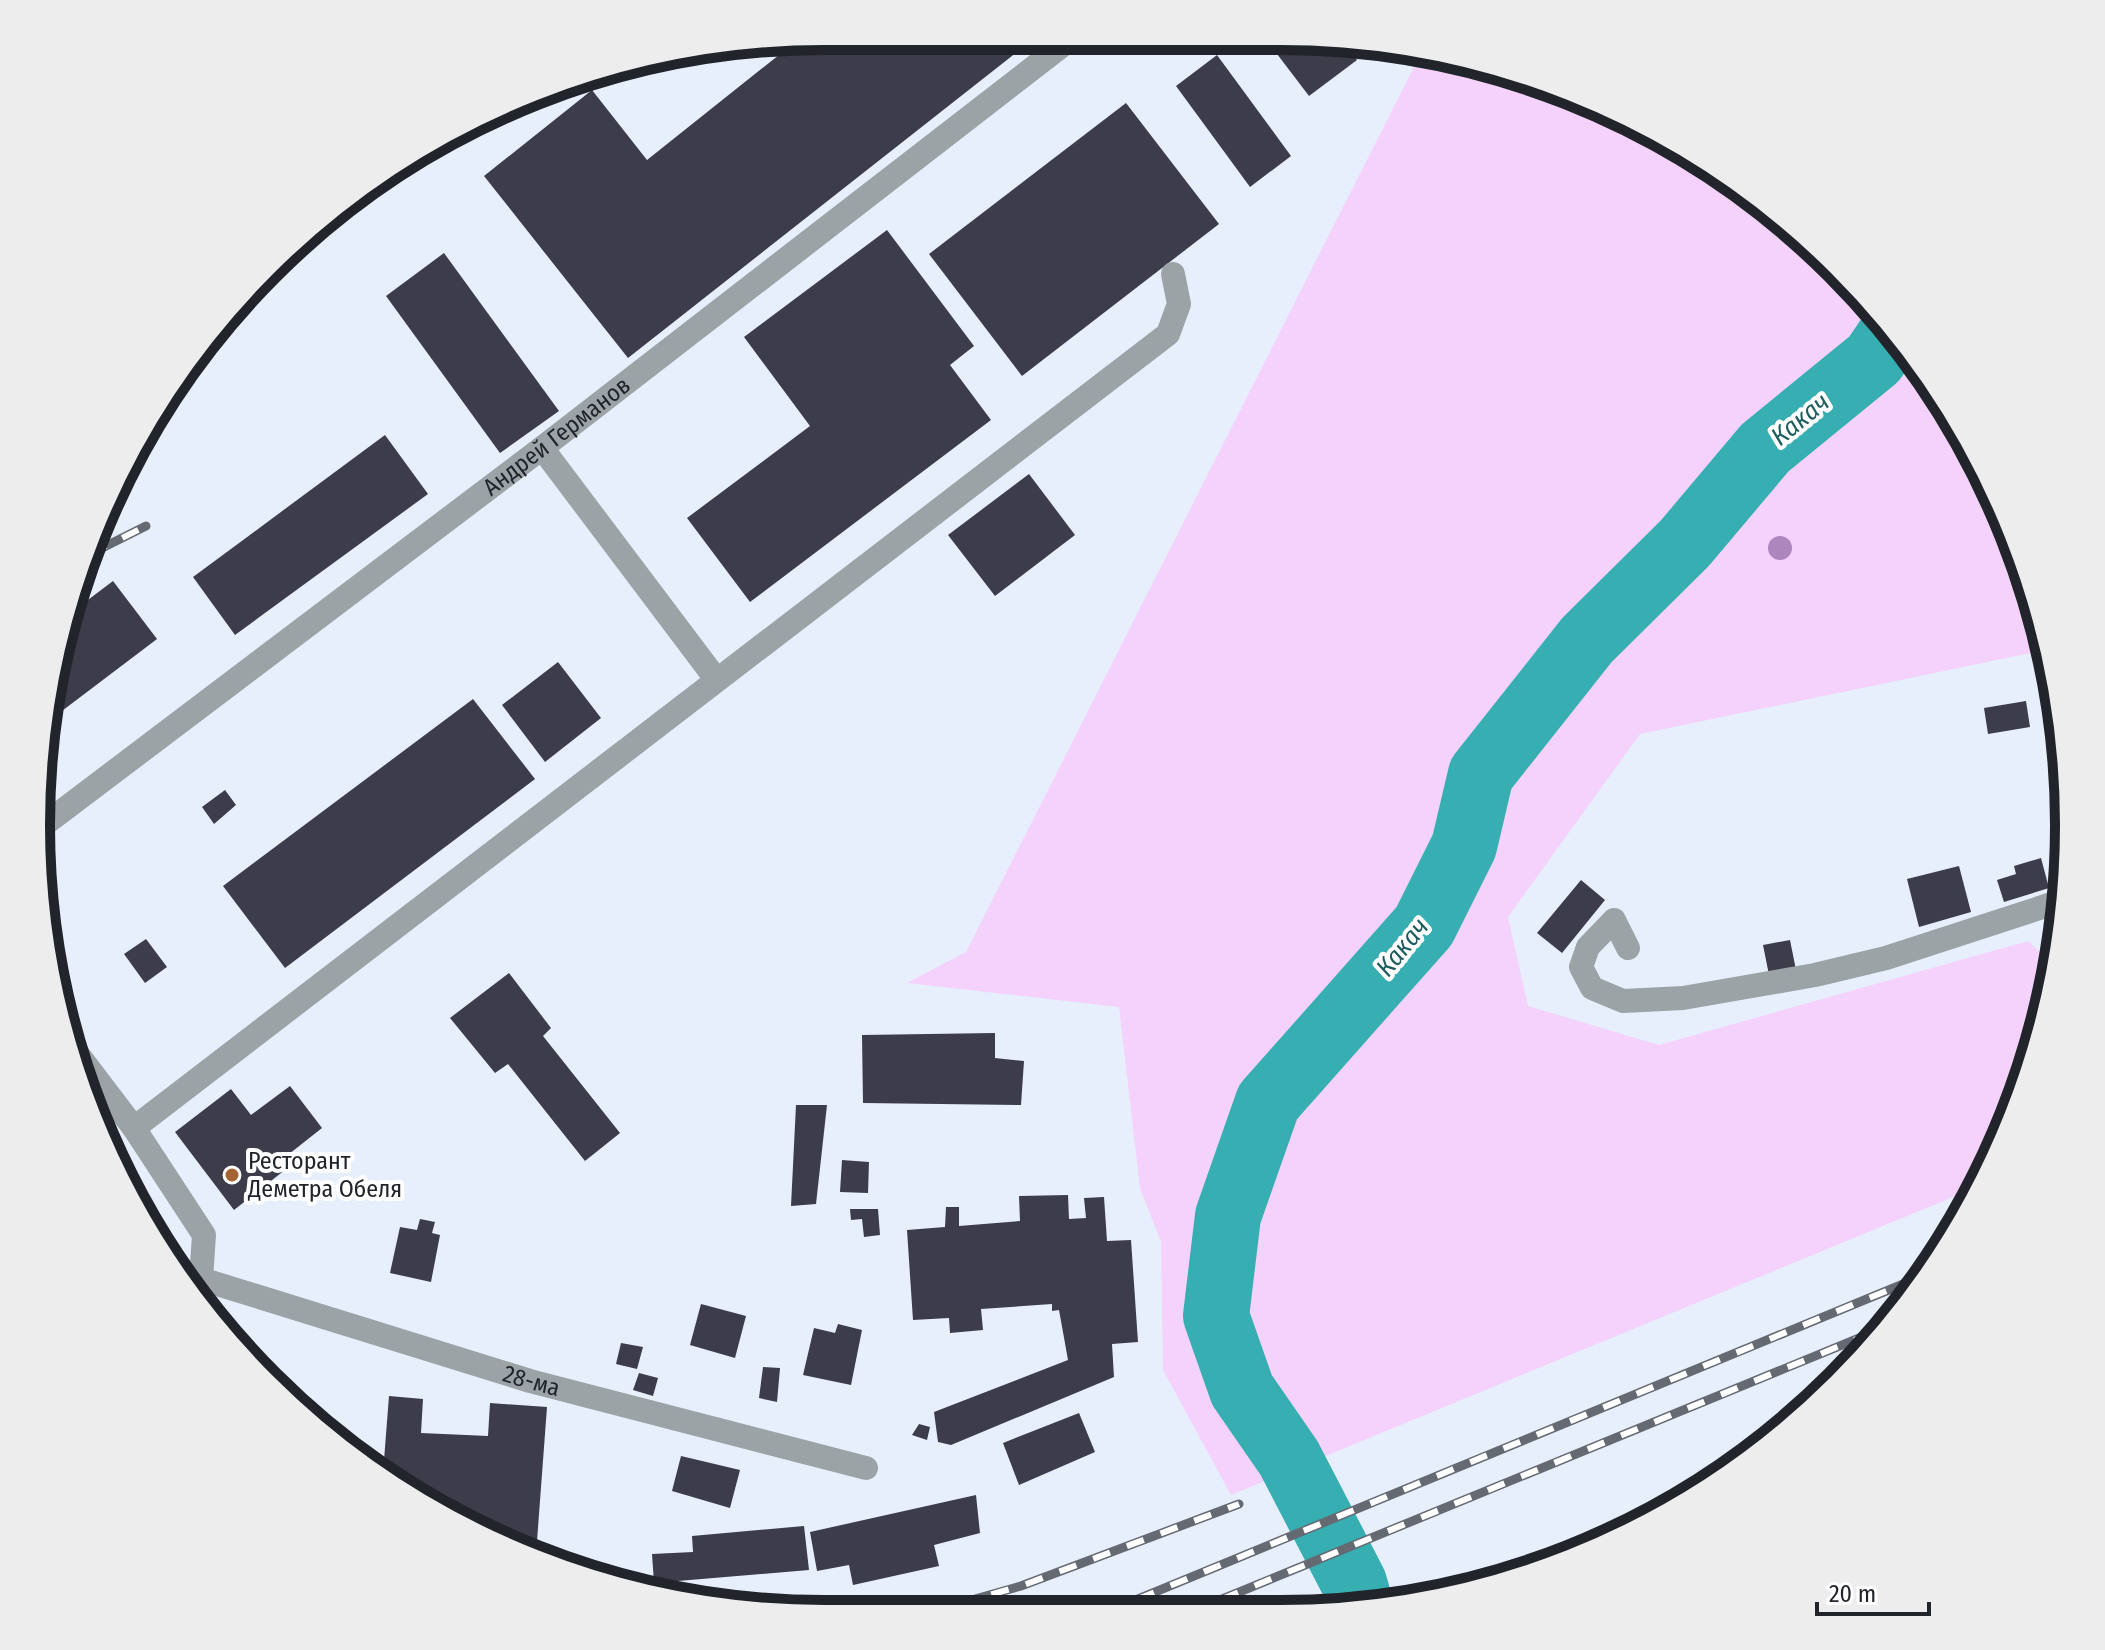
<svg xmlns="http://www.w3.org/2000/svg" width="2105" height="1650" viewBox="0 0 2105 1650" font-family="'Fira Sans Condensed',sans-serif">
<rect width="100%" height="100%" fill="#e7effc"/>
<!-- green -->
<polygon fill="#f5d2fb" points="1420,55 1534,78 1675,142 1800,232 1906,344 1964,431 2027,572 2045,650 1640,734 1508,917 1528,1006 1659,1045 2028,941 2053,964 2042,1030 1980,1186 1231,1495 1163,1370 1161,1242 1140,1188 1119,1007 907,983 966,952"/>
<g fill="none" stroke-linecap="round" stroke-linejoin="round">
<!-- river -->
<polyline stroke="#36aeb2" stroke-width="66" points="1361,1607 1354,1583 1289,1458 1242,1390 1216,1316 1228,1216 1268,1102 1424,926 1464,846 1481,774 1587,640 1685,543 1765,448 1874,359 1893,331"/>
</g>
<!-- building -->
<g fill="#3d3c4a">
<polygon points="825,36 1036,37 628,358 484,176 592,90 647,160 799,39"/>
<polygon points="1264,37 1342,40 1357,60 1309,96"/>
<polygon points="1217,55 1291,156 1250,187 1176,86"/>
<polygon points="1126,103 1219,224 1022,376 929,254"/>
<polygon points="887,230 974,346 950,365 991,420 750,602 687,518 810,426 744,337"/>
<polygon points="314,231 318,237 253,285 267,267"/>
<polygon points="444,253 559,411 500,453 386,296"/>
<polygon points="385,435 428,494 235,635 193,577"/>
<polygon points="1029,474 1075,535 995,596 948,535"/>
<polygon points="113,581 157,639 50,720 64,618"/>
<polygon points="558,662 601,718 545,762 502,705"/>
<polygon points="473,699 535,779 285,968 223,886"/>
<polygon points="2026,701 2030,727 1988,734 1984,708"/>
<polygon points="225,790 236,805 214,824 202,807"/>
<polygon points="2041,858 2049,888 2004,902 1997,880 2016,874 2014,866"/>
<polygon points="1959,866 1971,912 1919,927 1907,879"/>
<polygon points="1581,880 1605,900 1562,953 1537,933"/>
<polygon points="146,939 167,967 145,983 124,954"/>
<polygon points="1790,940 1796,970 1769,975 1763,945"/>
<polygon points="509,973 551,1028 543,1036 620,1133 585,1161 508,1064 495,1073 450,1018"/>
<polygon points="995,1033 995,1058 1024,1061 1021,1105 863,1103 862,1035"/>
<polygon points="290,1086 322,1128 284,1158 290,1166 234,1210 175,1132 231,1089 251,1115"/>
<polygon points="796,1105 827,1105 816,1204 791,1206"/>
<polygon points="842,1160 869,1162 868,1193 840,1192"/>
<polygon points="1068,1195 1069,1219 1086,1218 1084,1198 1104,1197 1107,1241 1131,1240 1138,1342 1112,1344 1114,1377 951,1445 938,1442 934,1412 1068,1360 1059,1310 1052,1311 1052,1304 981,1309 983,1330 950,1333 949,1318 913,1320 907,1230 945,1227 946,1207 959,1207 959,1226 1020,1221 1019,1196"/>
<polygon points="850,1209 878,1209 880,1235 864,1237 862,1219 851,1220"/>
<polygon points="420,1219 435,1222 432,1233 440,1235 431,1282 390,1273 400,1227 417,1230"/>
<polygon points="701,1304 746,1316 735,1358 690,1345"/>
<polygon points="838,1324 862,1330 851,1385 803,1375 814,1328 835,1333"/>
<polygon points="621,1343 643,1347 637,1369 616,1364"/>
<polygon points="763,1367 780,1368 777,1402 759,1398"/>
<polygon points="639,1373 658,1378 653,1396 633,1390"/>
<polygon points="389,1396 423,1399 421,1433 488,1436 490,1403 547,1407 537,1541 497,1539 383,1473"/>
<polygon points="1079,1413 1095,1452 1019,1485 1003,1443"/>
<polygon points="919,1424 930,1427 927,1440 912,1435"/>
<polygon points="681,1456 740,1470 730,1508 672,1491"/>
<polygon points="976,1495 980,1533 934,1545 939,1566 853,1585 849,1565 817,1571 810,1532"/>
<polygon points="804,1526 809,1570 654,1583 652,1554 693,1552 692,1536"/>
</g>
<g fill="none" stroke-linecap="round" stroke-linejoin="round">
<!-- minor -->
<g stroke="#9ba3a7" stroke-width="24">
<polyline points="542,448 716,679"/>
<path id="s1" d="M37,830L542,448L1073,37"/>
<polyline points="1628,948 1614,920 1588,947 1581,967 1592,988 1623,1001 1683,998 1815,975 1886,958 2064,900"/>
<polyline points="67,1040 134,1128 204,1235 201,1279 193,1291"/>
<polyline points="134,1128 1168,334 1179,304 1173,274"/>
<path id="s2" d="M201,1279L530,1381L866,1468"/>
</g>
<defs>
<g id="rail">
<polyline points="90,554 146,526"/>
<polyline points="1104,1613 1925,1275"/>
<polyline points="1188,1613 1886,1327"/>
<polyline points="922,1614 1021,1586 1239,1504"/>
</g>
</defs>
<!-- rail casing -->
<use href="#rail" stroke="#656a72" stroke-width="9"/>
<!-- rail -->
<use href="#rail" stroke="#fff" stroke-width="6" stroke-dasharray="18" stroke-linecap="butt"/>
</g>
<!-- trees -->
<circle fill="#ad86be" cx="1780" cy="548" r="12"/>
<!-- markers -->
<circle fill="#a66232" stroke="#fff" stroke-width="3" cx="232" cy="1175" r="8"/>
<g text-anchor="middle" stroke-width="8" stroke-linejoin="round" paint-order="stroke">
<!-- street labels -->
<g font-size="24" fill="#21242a" stroke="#fff">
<text dy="8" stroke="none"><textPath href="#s1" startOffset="652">Андрей Германов</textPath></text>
<text dy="8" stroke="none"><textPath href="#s2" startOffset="346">28-ма</textPath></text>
</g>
<!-- poi labels -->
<g font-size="24" fill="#21242a" stroke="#fff" text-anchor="start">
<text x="248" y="1169">Ресторант<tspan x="248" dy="28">Деметра Обеля</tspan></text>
</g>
<!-- water labels -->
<g font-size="26" font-style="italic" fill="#1d5d5f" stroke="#fff">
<text transform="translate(1800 419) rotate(-39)" y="9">Какач</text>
<text transform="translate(1402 947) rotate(-51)" y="9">Какач</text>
</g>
</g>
<!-- crop -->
<path d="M0 0H2105V1650H0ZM825 50H1280A775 775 0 0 1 2055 825V825A775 775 0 0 1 1280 1600H825A775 775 0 0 1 50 825V825A775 775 0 0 1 825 50Z" fill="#ededee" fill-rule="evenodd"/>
<path fill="none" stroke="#21242a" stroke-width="10" d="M825 50H1280A775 775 0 0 1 2055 825V825A775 775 0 0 1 1280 1600H825A775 775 0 0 1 50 825V825A775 775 0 0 1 825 50Z"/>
<!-- scale -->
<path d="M1817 1602v12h112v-12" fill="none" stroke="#21242a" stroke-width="4"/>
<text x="1829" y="1602" font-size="24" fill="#21242a" stroke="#ffffff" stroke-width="6" paint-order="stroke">20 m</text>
</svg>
